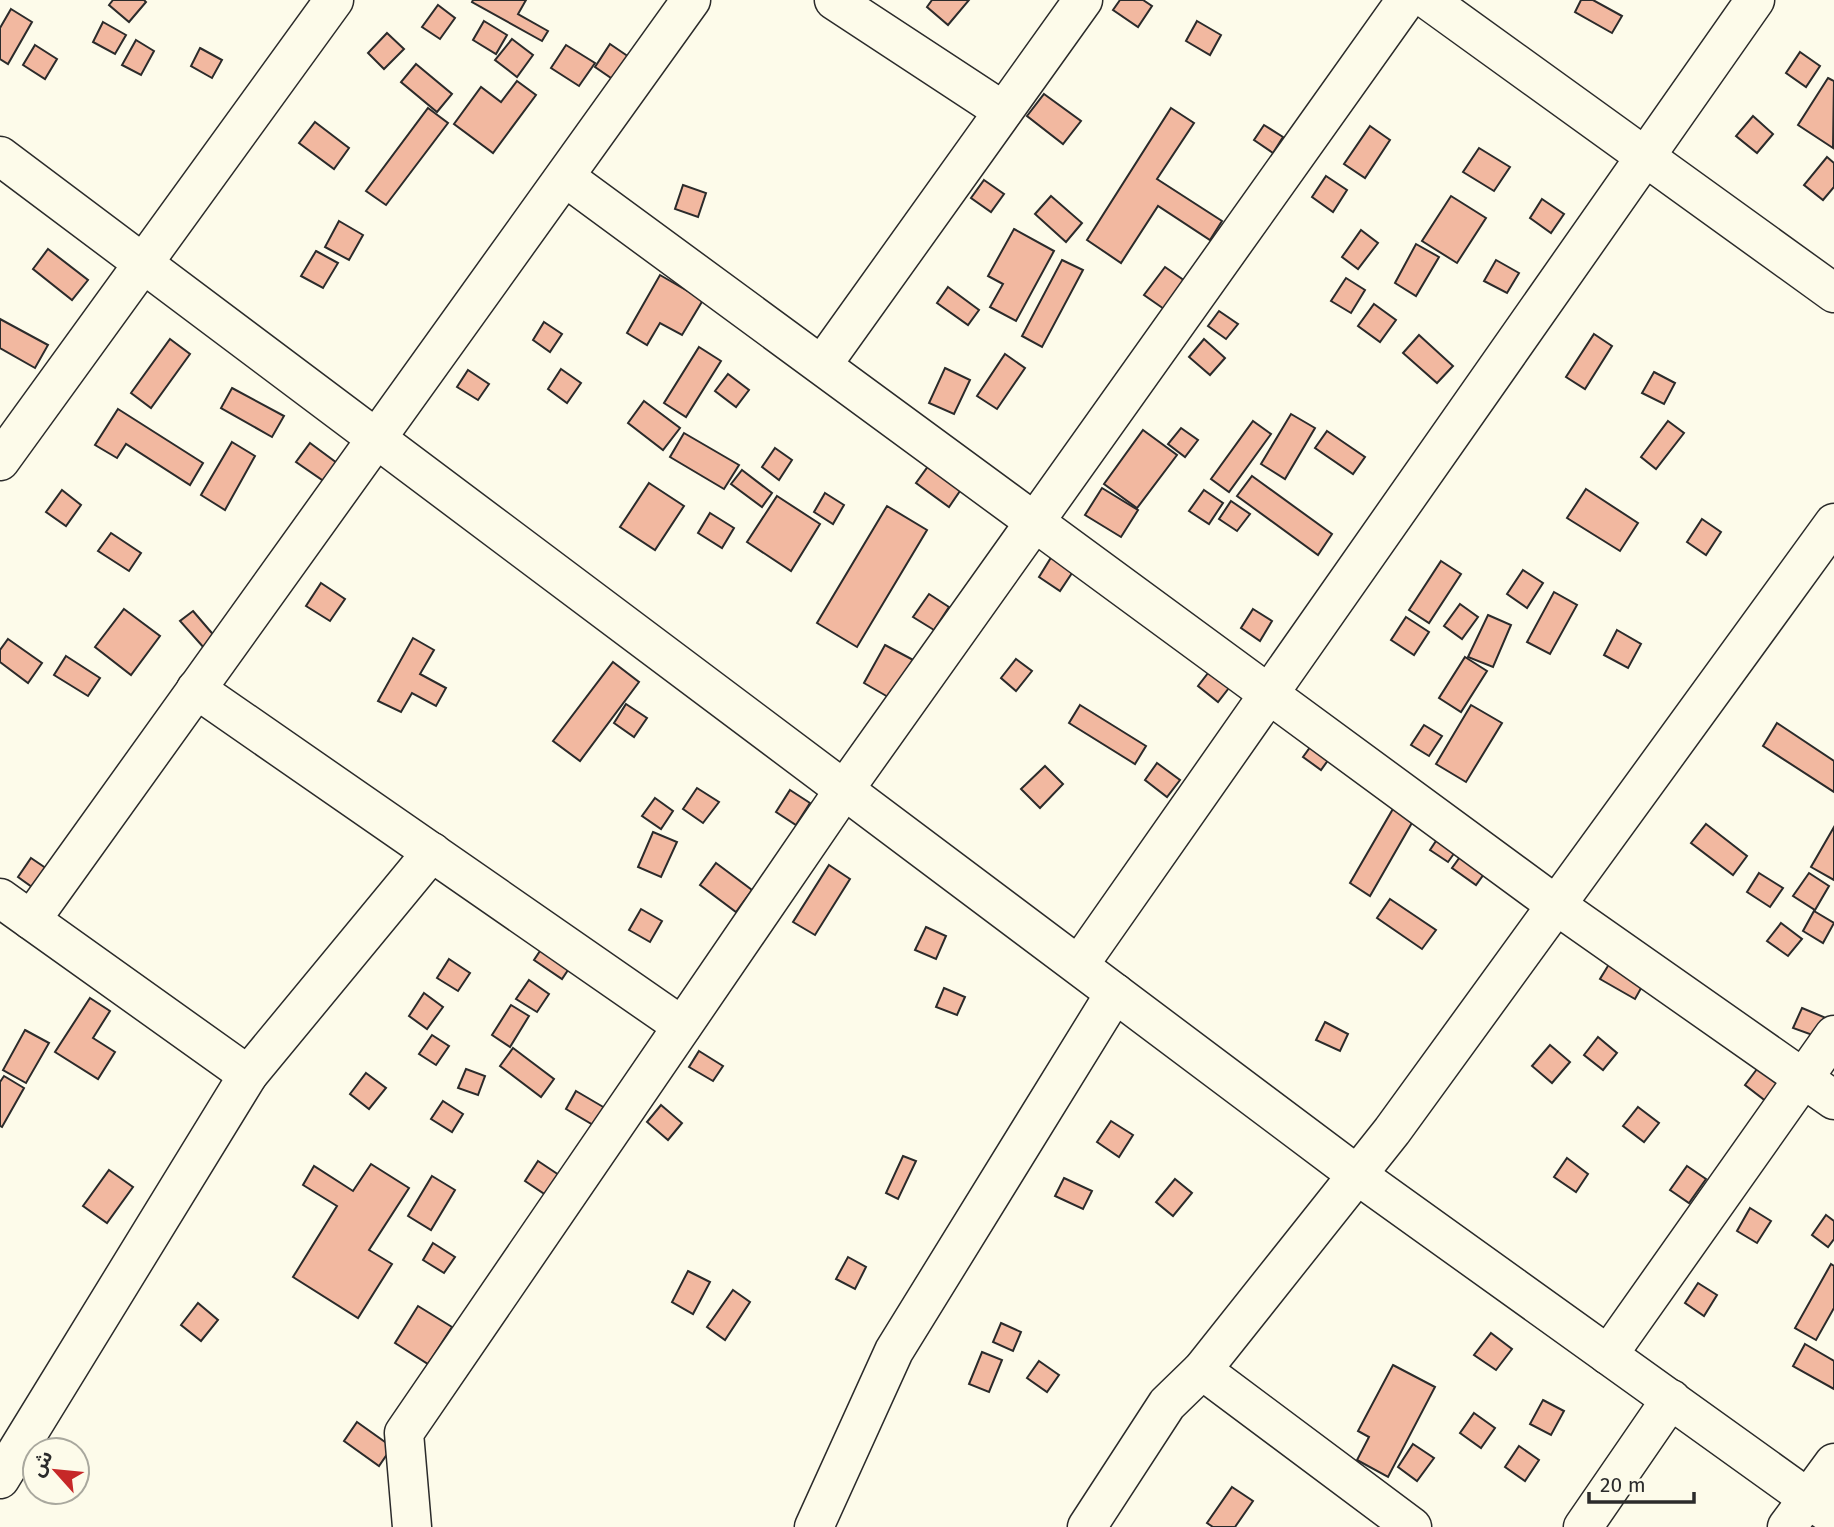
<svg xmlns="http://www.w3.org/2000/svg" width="1834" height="1527" viewBox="0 0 1834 1527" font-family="'Fira Sans','Noto Sans Arabic',sans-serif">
<rect width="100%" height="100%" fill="#fdfbea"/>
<!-- building -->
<g fill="#f2b8a0" stroke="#2b2b2b" stroke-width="2">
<polygon points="113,0 144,0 146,2 129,22 109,5"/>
<polygon points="473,0 526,0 518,14 548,31 542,41 472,2"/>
<polygon points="932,0 969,0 948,25 927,7"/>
<polygon points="1120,0 1143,0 1152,6 1138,27 1113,10"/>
<polygon points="1581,0 1593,0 1622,16 1612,33 1575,12"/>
<polygon points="438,5 455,18 440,39 422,27"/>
<polygon points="11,9 32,22 8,64 0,59 0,28"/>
<polygon points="484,21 507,35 496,54 473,40"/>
<polygon points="1197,21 1221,35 1210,55 1186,41"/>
<polygon points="103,22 126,35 115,54 93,42"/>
<polygon points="387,33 404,49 384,69 368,53"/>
<polygon points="512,39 533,55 517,77 495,60"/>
<polygon points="136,40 154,51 141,75 122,65"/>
<polygon points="610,44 629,57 614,80 595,67"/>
<polygon points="35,45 57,59 45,79 23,65"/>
<polygon points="566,45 595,63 579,86 551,68"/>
<polygon points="200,48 222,60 212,78 191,66"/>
<polygon points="1800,52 1820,66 1806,87 1786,73"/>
<polygon points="416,64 452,94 437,112 401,82"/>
<polygon points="1828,78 1834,81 1833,148 1798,125"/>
<polygon points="517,81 536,95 493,153 454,124 481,87 501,102"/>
<polygon points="1044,94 1081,121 1063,144 1027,116"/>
<polygon points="428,108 448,123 386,205 366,191"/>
<polygon points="1171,108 1194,123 1157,179 1222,221 1210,240 1158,206 1121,263 1087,240"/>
<polygon points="1753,116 1773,134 1757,153 1736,136"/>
<polygon points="315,122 349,148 334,169 299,143"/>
<polygon points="1264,125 1283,137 1273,153 1254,140"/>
<polygon points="1370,126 1390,140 1365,178 1344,164"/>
<polygon points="1479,148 1510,167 1494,191 1463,172"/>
<polygon points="1827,157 1834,163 1834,187 1823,200 1804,185"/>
<polygon points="1326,176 1347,190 1333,212 1312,197"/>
<polygon points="984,180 1004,194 991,212 971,198"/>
<polygon points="683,185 706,193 698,217 675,209"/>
<polygon points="1051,196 1082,223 1066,242 1035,214"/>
<polygon points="1451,196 1486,218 1457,263 1422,241"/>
<polygon points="1542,199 1564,214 1551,233 1530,218"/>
<polygon points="339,221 363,235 349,260 325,247"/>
<polygon points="1014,229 1054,251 1016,321 990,307 1003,284 988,276"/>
<polygon points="1361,230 1378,243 1358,269 1342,257"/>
<polygon points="1416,244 1439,257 1416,296 1395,283"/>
<polygon points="48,249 88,280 72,300 33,269"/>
<polygon points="316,251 338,263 323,288 301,276"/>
<polygon points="1062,260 1083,270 1042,347 1022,336"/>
<polygon points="1496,260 1519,273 1507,293 1484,281"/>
<polygon points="1165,267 1185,281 1164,309 1144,295"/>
<polygon points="660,275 703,300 682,335 660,323 647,345 627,333"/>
<polygon points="1346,278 1365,290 1351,313 1331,301"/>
<polygon points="948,287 979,310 968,325 937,303"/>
<polygon points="1374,304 1396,320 1380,342 1358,326"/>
<polygon points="1219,311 1238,324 1226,339 1208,326"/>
<polygon points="0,319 48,345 35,368 0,348"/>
<polygon points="544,322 562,334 550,352 533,340"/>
<polygon points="1594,334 1612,346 1585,389 1566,377"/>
<polygon points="1419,335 1453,366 1437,383 1403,353"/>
<polygon points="170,339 190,354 151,408 131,393"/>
<polygon points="1204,339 1225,358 1210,375 1189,357"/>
<polygon points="699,347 721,361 686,417 664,403"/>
<polygon points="1005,354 1025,368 997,409 977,396"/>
<polygon points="945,368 970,380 954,414 929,403"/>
<polygon points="561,369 581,383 567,403 548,389"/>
<polygon points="468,370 489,384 478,400 457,387"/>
<polygon points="1654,372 1675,383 1664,404 1642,393"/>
<polygon points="728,374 749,390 736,407 715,391"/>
<polygon points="232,388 284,416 272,437 221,408"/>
<polygon points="644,401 680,428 663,450 628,423"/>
<polygon points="118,409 203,463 190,485 126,444 117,458 95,445"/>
<polygon points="1291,414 1315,428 1285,479 1261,464"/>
<polygon points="1253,421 1271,434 1229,492 1211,479"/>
<polygon points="1668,421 1684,433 1656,469 1641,457"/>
<polygon points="1181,428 1198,440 1185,457 1168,444"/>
<polygon points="1143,430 1177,455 1137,508 1104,484"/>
<polygon points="1327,431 1365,457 1353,474 1315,448"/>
<polygon points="684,433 739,465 724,489 670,457"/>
<polygon points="232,442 255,456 225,510 201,495"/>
<polygon points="310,443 341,466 328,484 296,462"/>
<polygon points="775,448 792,460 779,480 762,467"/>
<polygon points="929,465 962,488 949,507 916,483"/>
<polygon points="742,470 772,493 762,507 731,484"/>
<polygon points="1252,476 1332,534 1318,555 1237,496"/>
<polygon points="649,483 684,506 655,550 620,527"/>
<polygon points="1102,488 1138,510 1121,537 1085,515"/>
<polygon points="1586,489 1638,523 1620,551 1567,518"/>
<polygon points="62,490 81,505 66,526 46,512"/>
<polygon points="1204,490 1223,503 1209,524 1189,511"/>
<polygon points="825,493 844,505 833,524 814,512"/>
<polygon points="777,496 820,524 791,571 747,542"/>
<polygon points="1231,501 1250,514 1237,531 1219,519"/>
<polygon points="887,506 927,530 857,647 817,623"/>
<polygon points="710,513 734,528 722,548 698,533"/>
<polygon points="1702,519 1721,532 1706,555 1687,542"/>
<polygon points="111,533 141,553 129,571 98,551"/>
<polygon points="1052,556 1074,570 1060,591 1039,577"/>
<polygon points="1441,561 1461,574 1429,623 1409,610"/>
<polygon points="1523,570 1543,583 1527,608 1507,594"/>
<polygon points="321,583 345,599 330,621 306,606"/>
<polygon points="1554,592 1577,605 1550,654 1527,642"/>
<polygon points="929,594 949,607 934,630 913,617"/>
<polygon points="1460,604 1478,617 1462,639 1444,626"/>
<polygon points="124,609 160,636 131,675 95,647"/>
<polygon points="1253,609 1272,621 1260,641 1241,628"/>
<polygon points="193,611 217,639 205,649 180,621"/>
<polygon points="1488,615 1511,625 1493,667 1468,657"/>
<polygon points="1406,617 1429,632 1414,655 1391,640"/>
<polygon points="1617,630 1641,644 1628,668 1604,655"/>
<polygon points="413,638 434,650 420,674 446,688 436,706 412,693 401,712 378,701"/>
<polygon points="8,639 42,663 28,683 0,662 0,650"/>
<polygon points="885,645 917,662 895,701 864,683"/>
<polygon points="66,656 100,678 88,696 54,675"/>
<polygon points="1465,657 1487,671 1461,712 1439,698"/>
<polygon points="1016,659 1032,671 1016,691 1001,678"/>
<polygon points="613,662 639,682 580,761 553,741"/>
<polygon points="1212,668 1232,684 1218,702 1198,686"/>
<polygon points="626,704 647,718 634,737 614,723"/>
<polygon points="1080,705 1146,746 1135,764 1069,723"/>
<polygon points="1471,705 1502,723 1466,782 1436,764"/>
<polygon points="1777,723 1834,761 1834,792 1763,746"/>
<polygon points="1424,725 1442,736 1429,756 1411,745"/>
<polygon points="1316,739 1334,752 1321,770 1303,757"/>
<polygon points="1157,763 1180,780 1167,797 1145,780"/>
<polygon points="1045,766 1063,784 1040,808 1021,789"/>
<polygon points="697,788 719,802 703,823 683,809"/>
<polygon points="790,790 810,803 796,825 776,812"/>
<polygon points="655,798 673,811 661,829 642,816"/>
<polygon points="1397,802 1417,814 1370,896 1350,883"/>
<polygon points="1706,824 1747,856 1733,875 1691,843"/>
<polygon points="1834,827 1834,880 1811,867"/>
<polygon points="653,832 677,842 661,877 638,867"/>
<polygon points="1442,832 1460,845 1448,862 1430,850"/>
<polygon points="1465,850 1489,867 1476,885 1452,868"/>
<polygon points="31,858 53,873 39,892 18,877"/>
<polygon points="716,863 752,890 736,912 700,885"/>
<polygon points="829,865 850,879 815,935 793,922"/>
<polygon points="1759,873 1783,888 1770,907 1747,892"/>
<polygon points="1809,873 1829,886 1815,910 1793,896"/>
<polygon points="1390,899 1436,930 1422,949 1377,918"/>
<polygon points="641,909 662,921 650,942 629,930"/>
<polygon points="1814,911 1834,923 1823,943 1803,931"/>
<polygon points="1781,923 1802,939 1788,956 1767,941"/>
<polygon points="926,927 946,936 936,959 915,950"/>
<polygon points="546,942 574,961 562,979 534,960"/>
<polygon points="449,959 470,973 458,991 437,978"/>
<polygon points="1611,961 1645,981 1635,999 1600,979"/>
<polygon points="529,980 549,994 537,1012 516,999"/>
<polygon points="944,988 965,997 957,1015 936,1007"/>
<polygon points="424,993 443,1007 427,1029 409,1016"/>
<polygon points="90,998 110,1011 93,1038 115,1052 98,1079 55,1052"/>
<polygon points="511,1005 529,1016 510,1047 492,1035"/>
<polygon points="1802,1008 1826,1018 1818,1037 1793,1028"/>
<polygon points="1325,1022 1348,1034 1340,1051 1316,1040"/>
<polygon points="25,1030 49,1043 26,1083 3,1070"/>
<polygon points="432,1035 449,1046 436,1065 419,1054"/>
<polygon points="1598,1037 1617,1053 1603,1070 1584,1055"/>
<polygon points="1550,1045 1570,1062 1552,1083 1532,1066"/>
<polygon points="513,1048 554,1079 541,1097 500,1066"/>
<polygon points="699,1051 723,1066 713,1081 689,1067"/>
<polygon points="1760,1065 1782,1080 1767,1102 1745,1085"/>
<polygon points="466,1069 485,1076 478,1095 458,1088"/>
<polygon points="366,1073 386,1088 369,1109 350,1094"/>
<polygon points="4,1076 24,1088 2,1127 0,1126 0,1082"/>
<polygon points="576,1091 605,1108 595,1126 566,1109"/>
<polygon points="443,1101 463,1114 452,1132 431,1119"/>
<polygon points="661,1105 682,1123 668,1140 647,1122"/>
<polygon points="1638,1107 1659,1123 1644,1142 1623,1126"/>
<polygon points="1111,1121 1133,1135 1119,1157 1097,1142"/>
<polygon points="903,1156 916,1161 898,1199 886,1193"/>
<polygon points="1567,1158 1588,1174 1576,1192 1554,1177"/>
<polygon points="538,1161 559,1175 546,1195 525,1181"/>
<polygon points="371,1164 409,1188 369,1250 392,1264 358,1318 293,1277 337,1206 303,1185 314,1166 353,1191"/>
<polygon points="1687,1166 1706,1179 1689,1203 1670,1190"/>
<polygon points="109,1170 133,1187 107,1223 83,1206"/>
<polygon points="432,1176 455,1190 431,1230 408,1216"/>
<polygon points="1064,1178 1092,1191 1083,1209 1055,1196"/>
<polygon points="1175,1179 1192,1193 1173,1216 1156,1202"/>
<polygon points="1750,1208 1771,1221 1757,1243 1737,1231"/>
<polygon points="1826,1215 1834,1221 1834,1239 1828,1247 1812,1235"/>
<polygon points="433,1243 455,1257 444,1273 423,1260"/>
<polygon points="848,1257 866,1267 855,1289 836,1279"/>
<polygon points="1831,1264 1834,1266 1834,1308 1816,1340 1795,1328"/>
<polygon points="688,1271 710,1282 693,1314 672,1302"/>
<polygon points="1698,1283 1717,1295 1704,1316 1685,1303"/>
<polygon points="733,1290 750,1302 725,1340 707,1327"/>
<polygon points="198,1303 218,1320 201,1341 181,1325"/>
<polygon points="418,1306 452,1327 428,1364 395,1343"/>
<polygon points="1001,1323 1021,1332 1013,1351 993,1342"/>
<polygon points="1491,1333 1512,1349 1496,1370 1474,1355"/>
<polygon points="1805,1344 1834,1361 1834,1389 1793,1366"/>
<polygon points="982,1352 1002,1360 989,1392 969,1384"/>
<polygon points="1039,1361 1059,1375 1047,1392 1027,1378"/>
<polygon points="1393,1365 1435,1387 1388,1477 1357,1460 1369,1437 1358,1431"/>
<polygon points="1543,1400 1564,1411 1551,1435 1530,1424"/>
<polygon points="1474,1413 1495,1428 1481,1448 1460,1433"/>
<polygon points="357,1422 392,1447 379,1466 344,1441"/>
<polygon points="1413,1444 1434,1458 1417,1481 1398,1467"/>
<polygon points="1519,1446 1539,1460 1525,1481 1505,1467"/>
<polygon points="1232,1487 1253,1501 1235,1527 1213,1527 1207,1523"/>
</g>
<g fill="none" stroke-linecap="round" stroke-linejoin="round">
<defs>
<g id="minor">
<polyline points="834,0 1003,111"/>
<polyline points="1428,0 1834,293"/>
<polyline points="0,156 1356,1174 1834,1517"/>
<polyline points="565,177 1556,905 1834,1100"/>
<polyline points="822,365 1083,0"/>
<polyline points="0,461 334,0"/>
<polyline points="196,689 682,1026"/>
<polyline points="0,898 248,1075"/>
<polyline points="31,920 691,0"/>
<polyline points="1079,965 1755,0"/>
<polyline points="1608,1355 1834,1035"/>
<polyline points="1202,1370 1412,1527"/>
<polyline points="0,1479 248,1075 432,852"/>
<polyline points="412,1527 404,1433 844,790 1406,0"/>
<polyline points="814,1527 894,1351 1115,993"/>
<polyline points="1087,1527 1167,1404 1202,1370 1392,1131 1834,523"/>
<polyline points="1583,1527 1671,1399"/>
<polyline points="1787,1527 1834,1463"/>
</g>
</defs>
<!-- minor casing -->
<use href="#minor" stroke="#2b2b2b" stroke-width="41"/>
<!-- minor -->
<use href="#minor" stroke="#fdfbea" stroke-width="38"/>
</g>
<!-- north arrow -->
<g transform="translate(56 1471) rotate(297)"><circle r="33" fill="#fdfbea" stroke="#a9a89e" stroke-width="2"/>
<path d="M0-5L12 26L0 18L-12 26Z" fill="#c62828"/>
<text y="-10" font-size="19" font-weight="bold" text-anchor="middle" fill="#2b2b2b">ش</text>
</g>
<!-- scale -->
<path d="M1589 1492v10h105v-10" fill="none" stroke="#2b2b2b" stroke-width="3.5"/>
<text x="1600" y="1492" font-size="21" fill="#2b2b2b" stroke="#fdfbea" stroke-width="5" paint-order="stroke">20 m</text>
</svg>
